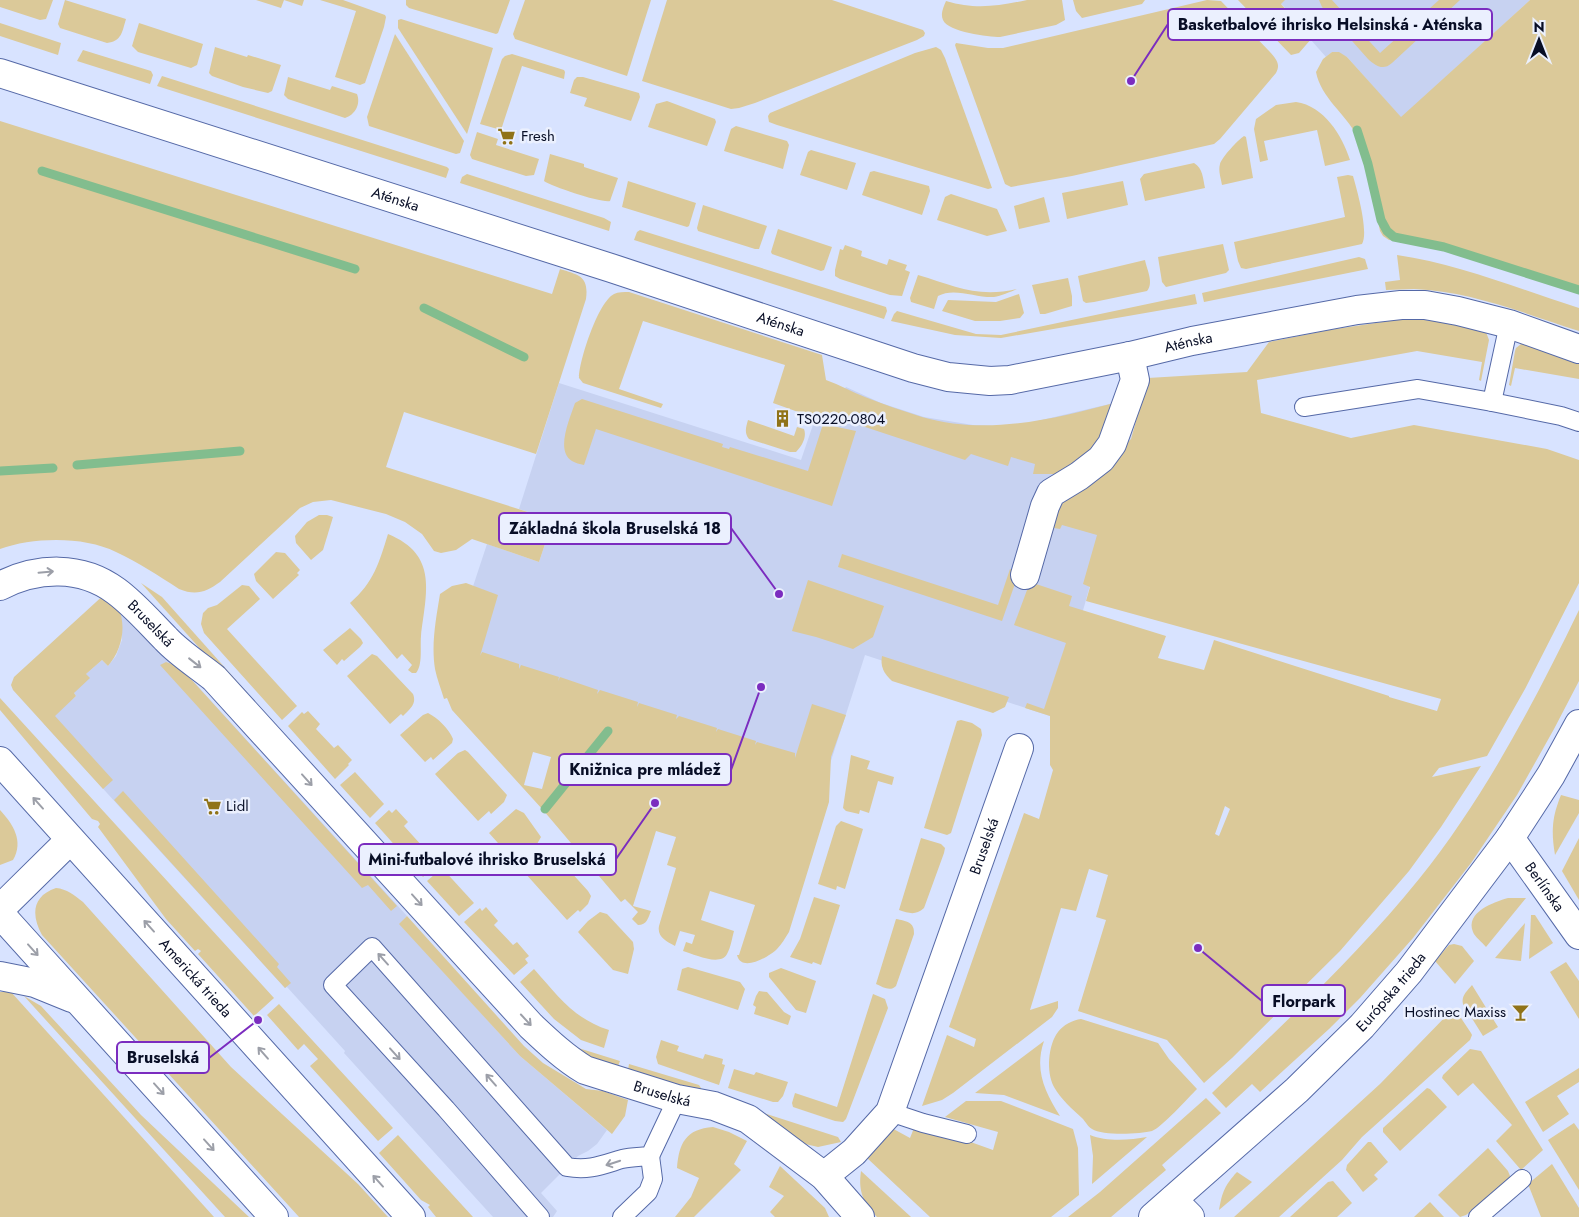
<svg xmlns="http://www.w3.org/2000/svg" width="1579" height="1217" viewBox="0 0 1579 1217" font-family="Jost,sans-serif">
<rect width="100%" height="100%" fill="#d8e3ff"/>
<!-- built -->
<g fill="#c7d2f1">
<polygon points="1278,0 1530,0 1401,118 1347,57 1332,52 1326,57 1311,40 1312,38"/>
<polygon points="559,383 801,460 816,416 824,418 846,387 881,403 924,417 973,425 998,426 1029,423 1118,402 1140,405 1084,607 1050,716 865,655 820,795 450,656 487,544 539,562 553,520 519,509"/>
<polygon points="112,597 180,667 407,916 400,924 520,1056 607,1130 597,1144 588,1151 578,1156 541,1193 557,1211 553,1217 493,1217 344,1053 345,1051 287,987 285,988 44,724 76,696 74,693 86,674 102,660 108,666 116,656 122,640 122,625"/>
</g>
<!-- green -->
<g fill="#dbc999" fill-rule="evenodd">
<polygon points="0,0 53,0 46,19 40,20 0,7"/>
<path d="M65,0L126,19C122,32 122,41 107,43L60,28L58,24Z"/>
<polygon points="256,0 304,0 302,6 284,0 281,8"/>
<polygon points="320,0 343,0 385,15 386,17 384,27 365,83 360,85 335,77 356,11"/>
<polygon points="510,0 498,33 496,34 409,8 406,5 406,0"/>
<polygon points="525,0 651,0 627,76 515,39 513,34"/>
<polygon points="667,0 832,0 923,30 925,33 924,36 917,40 755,103 739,108 731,109 642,81"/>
<path d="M1027,0H1062L1065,20L1056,25L1000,37C989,37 948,32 943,20C940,14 944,6 946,1C976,10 998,6 1027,0Z"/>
<polygon points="1073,0 1145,0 1142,4 1082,18 1076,11"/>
<path d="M1207,0L1221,1L1270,52C1276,59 1281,64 1276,73L1220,139L1214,144L1072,176L1011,187L1005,184L957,51L955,45L956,43L988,48H1003Z"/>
<polygon points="1238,0 1285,0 1281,4 1312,38 1299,53 1291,55"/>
<path d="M1319,0H1332L1380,53L1439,0H1460L1392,63C1383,71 1376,66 1368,59L1322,7Z"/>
<path d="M1530,0H1579V293L1444,250L1413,242L1389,240L1383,236L1380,231C1375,207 1371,183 1364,159C1362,152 1361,143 1357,136C1345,113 1321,98 1316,72L1323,59L1332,52H1339L1347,57L1401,117Z"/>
<polygon points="401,19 493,48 467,134 398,28 398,20"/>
<polygon points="0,23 61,43 58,55 0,36"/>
<polygon points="139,23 203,44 197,65 191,68 138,52 132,46"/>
<polygon points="395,34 464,141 460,153 456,154 369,126 367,117"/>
<polygon points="215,47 247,57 248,55 281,65 272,91 268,93 243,87 212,76 209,73"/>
<polygon points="936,47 941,50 945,58 992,188 988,189 777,125 769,122 768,116 770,113 915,53"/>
<polygon points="83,50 151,71 153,75 150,84 77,61"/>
<polygon points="512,54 564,70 565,72 564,79 522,66 501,130 480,124 502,59 505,56"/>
<polygon points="162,76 447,167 449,169 446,178 157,86"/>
<path d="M288,77L330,90L332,86L357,94C361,104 355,115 345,118L288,99L284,95Z"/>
<polygon points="577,77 583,77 639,93 640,97 631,121 584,106 587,98 570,93 574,80"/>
<polygon points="667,101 715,119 716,122 707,146 648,127 656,104"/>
<path d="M1296,102C1324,106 1342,135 1350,160L1325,166L1317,130L1264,141L1268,160L1260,162L1254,129L1256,119L1276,105Z"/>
<path d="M0,121L552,294L560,269C579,275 589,276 586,299L536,454L404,412L386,467L553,520L539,562L472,539L456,550L441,553L434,551L422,534L405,522L386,514L331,500L313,502L300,508L220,582C206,592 196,596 179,589C159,576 138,562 116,552C84,536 33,537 0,549Z"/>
<polygon points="736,126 787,141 789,145 783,169 724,151 731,129"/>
<polygon points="477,132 498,139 496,145 539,159 534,175 526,176 472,159 470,155"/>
<path d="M1244,136L1246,137L1253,178L1222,185C1221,178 1218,171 1220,164C1222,157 1238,140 1244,136Z"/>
<polygon points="811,150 856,163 847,190 800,175 808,152"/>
<path d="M550,154L584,164V167L618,178L610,201C601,203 553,187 544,181Z"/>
<path d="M1194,163C1203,168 1203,179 1205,188L1145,201L1140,179L1144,174Z"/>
<polygon points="874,171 929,186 930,191 922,215 862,195 870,172"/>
<polygon points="467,174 604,218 611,222 609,231 460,183 462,177"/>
<path d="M1348,175L1353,176C1357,190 1369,232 1362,244L1246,269L1241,268L1238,261L1234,242L1345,217L1337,177Z"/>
<polygon points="628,181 696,203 689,226 687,227 622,207"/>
<polygon points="1123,181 1128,205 1067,219 1062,193"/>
<polygon points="951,194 997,209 1007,231 987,236 937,220 945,197"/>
<polygon points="1044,197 1050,222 1019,229 1014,206"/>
<polygon points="703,205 767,226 759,249 755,249 698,231 697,228"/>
<polygon points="778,229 832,247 824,270 821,271 772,254 771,252"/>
<polygon points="640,230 886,307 887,311 884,319 634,240 637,232"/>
<polygon points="1223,244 1229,270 1226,273 1166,287 1162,282 1158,257"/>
<polygon points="845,245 862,251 861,256 887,265 889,259 907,265 905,270 910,272 902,296 890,295 840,279 835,276 835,270 840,249 843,250"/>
<path d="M1397,255C1458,264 1520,289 1579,308V331C1526,314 1470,291 1414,289C1405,289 1395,290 1386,290L1385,282L1400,280Z"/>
<polygon points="1359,257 1365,259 1368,269 1204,302 1202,293"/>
<path d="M1145,260C1147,270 1154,283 1147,291L1094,302L1086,303L1083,301L1078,276Z"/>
<path d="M918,275C955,286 977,298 1017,289C1010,292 1001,296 994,297C976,298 954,287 938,296L934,309L911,302L910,298Z"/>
<polygon points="1068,278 1072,296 1072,306 1045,314 1040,314 1032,285"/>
<path d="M629,292L822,355L826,380C840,385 852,392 865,397C883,404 903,411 922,417C988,436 1054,419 1118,402L1097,450L1061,474H1033L1035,464L1011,457L1008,466L971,454L965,460L859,425L801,413L773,403L785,365L643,321L619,389L663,404L661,408L583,383L579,378C579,361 598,302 614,294C618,292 624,292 629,292Z"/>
<polygon points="1019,294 1024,313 1020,318 1000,321 975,321 942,311 948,300 996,302"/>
<polygon points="1195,294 1197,304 1001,338 955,335 891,321 894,314 897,311 976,334 1001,335"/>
<path d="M1402,319C1435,320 1455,322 1486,332L1489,340L1481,381L1479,380L1482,362L1417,351L1257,380L1261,413L1351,438L1414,425L1547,449L1579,460V583L1525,689L1487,756L1439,768L1432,777L1481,766L1441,827L1409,871L1340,951L1232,1058L1204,1083L1167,1040L1078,1011L1106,920L1096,917L1108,875L1089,869L1076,911L1061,908L1030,1010L1058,1001V1008L1052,1017L953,1093L942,1100L922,1106L947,1035L974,1047L976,1039L949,1027L1024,813L1039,819L1053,770L1050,765V716L1025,708L1027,703L1044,709L1066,643L1014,625L1030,582L1072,596L1069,606L1166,636L1158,658L1204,670L1214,640L1389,696V697L1437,711L1441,699L1086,601L1090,587L1083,584L1097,535L1062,525L1060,529L1054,528L1041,571L1034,569L1052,515L1063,502L1101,469L1131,439L1148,378L1247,372L1269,342L1329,330ZM1225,806L1230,809L1219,836L1215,834Z"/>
<polygon points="1521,344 1525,344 1579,362 1579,379 1515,368 1511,386 1509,385 1515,351 1516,348"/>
<path d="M582,399L723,444L722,447L729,449L730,447L808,471L823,424L856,431L832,506L596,429L584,465C580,464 575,463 572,461C555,451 570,418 575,403Z"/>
<path d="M748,420L794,436L797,427L804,429C807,437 802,446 796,452H790L749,439C744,433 746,427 748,420Z"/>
<polygon points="319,515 327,515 333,517 323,550 311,560 296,543 295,536 307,522"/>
<path d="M388,534C439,555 426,593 421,636C420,647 423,665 416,673H412L408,670L412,665L402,654L397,659L350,603C374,582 379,563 388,534Z"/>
<polygon points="276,552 285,553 300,570 297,573 299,575 273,599 256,581 254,574"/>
<polygon points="842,554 998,605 1010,569 1019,572 1002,621 838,567"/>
<polygon points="808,580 884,606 873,637 853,649 816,637 792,631"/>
<polygon points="141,583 162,597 276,725 273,730"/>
<path d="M466,583L498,595L480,656L482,652L519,664V669L521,665L559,677L558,681L560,677L598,690L597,694L600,690L638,702L637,707L639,703L677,715L676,719L679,716L717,728L716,732L718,729L756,741L755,745L757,742L795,753V758L812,704L846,715L831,757L829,802L789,932C785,938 782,944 777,949C769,957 741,973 737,955H739L755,905L710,891L701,920L734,931C732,938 731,947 727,954C720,967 694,954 683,951L686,942L692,944L695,935L680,931L675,946C666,941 657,937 659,926L676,868L667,865L676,837L656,831L633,906L651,911C648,918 647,925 638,925L632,919L638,912L625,899L621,902L543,810L452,710L447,698L444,699C441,689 437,679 435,669C431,644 436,619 440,594L452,586ZM533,752L551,757L542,789L524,785Z"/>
<polygon points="242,585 249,586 260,599 227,629 297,706 282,720 204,633 201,624 203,613 208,608 217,605"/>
<path d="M107,592C129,611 126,646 108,666L102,660L86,674L90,678L74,693L76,696L55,716L113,780L103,789L13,690L11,685L14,677Z"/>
<path d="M1579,610V681L1554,729L1517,795L1471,863L1413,938L1360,998L1329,1029L1260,1092L1252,1084L1226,1108L1212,1093C1283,1024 1357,956 1419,879C1483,800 1535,701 1579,610Z"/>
<polygon points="350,628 361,639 363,643 360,647 344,661 342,659 337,665 323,650"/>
<path d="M372,654L377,656L413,694C417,704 410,709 403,716L401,714L390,724L347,676Z"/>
<path d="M882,656L1009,697L1005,707L993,713L892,681C884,674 880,666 882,656Z"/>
<polygon points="166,662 180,667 397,906 391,911 368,885 362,888 160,665"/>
<polygon points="0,698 274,998 254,1016 198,954 201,951 198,949 195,951 166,919 98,827 100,824 98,821 92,819 0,710"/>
<polygon points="308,711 320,724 316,729 334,748 338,745 352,760 348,764 349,765 335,779 288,726 302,712 304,714"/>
<path d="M428,713C438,718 449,729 453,739L452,743L433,760L431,757L425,762L400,735L423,715Z"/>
<polygon points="961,720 972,723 981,729 982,735 951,833 947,835 924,828 957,721"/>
<polygon points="465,750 468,752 507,795 504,802 491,814 489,811 478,821 435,774 458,753"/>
<polygon points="851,755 870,761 867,769 894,777 892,785 878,781 869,813 860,810 859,814 846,811 843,808"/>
<polygon points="355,772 384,804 370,818 340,785"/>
<polygon points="123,791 279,964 277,967 291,983 285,988 114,800"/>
<path d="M1561,795L1579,800V813L1555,855C1551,831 1552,817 1561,795Z"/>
<polygon points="396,809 408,822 404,826 423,847 427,843 440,857 436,860 438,863 423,877 375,823 389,810 392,813"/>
<polygon points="516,809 524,813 541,837 537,844 527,853 525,851 514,861 489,833"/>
<path d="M0,810C13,824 24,841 13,860L0,865Z"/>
<polygon points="841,821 863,829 845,889 837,886 836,890 818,884 836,826"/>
<path d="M921,838L941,844L945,848L944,853L924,908C915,916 909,913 899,910Z"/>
<polygon points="1579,838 1579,900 1562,871"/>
<polygon points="550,849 588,891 591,896 588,904 580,912 578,910 567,920 525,873 536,863 534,861"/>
<polygon points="442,868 474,903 459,916 427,881"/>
<path d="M56,888C67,889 74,895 83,902L231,1067L358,1184L388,1217H299L42,935C31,915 32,896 56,888Z"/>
<polygon points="814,897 840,905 821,965 813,962 812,964 790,957 800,939"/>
<path d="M1508,898H1526L1486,947C1482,942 1475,937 1473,932C1465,912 1494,902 1508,898Z"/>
<polygon points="486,907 498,921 494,925 513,945 517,942 529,956 525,959 528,963 514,975 464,922 480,908 482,911"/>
<polygon points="600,912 607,914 633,942 634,949 628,974 613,970 578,932 588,921"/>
<polygon points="1531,915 1535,915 1553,943 1529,959"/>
<polygon points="407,916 524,1046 543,1063 586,1089 603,1091 628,1100 625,1116 612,1134 520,1056 399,924"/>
<path d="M896,919C906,921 915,922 914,934L896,986C890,992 883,987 876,984Z"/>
<polygon points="1525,923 1521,961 1495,958"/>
<polygon points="1454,944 1462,946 1474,961 1455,984 1435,961 1449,945"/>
<polygon points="1566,962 1579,981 1579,1019 1550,972"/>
<polygon points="688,967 740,982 745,989 738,1010 677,990 682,969"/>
<polygon points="781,968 816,981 806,1013 796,1010 769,977 769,973"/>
<path d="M534,969C558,996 574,1019 609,1030L604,1048L581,1040L554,1019L520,982Z"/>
<polygon points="511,984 549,1024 575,1047 620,1061 618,1066 586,1057 573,1051"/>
<path d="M1472,985L1498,1027L1483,1036L1463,1004C1461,996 1467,991 1472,985Z"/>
<polygon points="759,991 767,992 784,1012 791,1016 788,1025 754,1014 756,1007 753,1005 756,996"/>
<polygon points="0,992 11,992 214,1217 0,1217"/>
<polygon points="873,994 885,999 888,1008 846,1119 843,1122 835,1121 793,1107 792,1103 795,1093 837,1107"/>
<polygon points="24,996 41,1006 141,1115 249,1217 225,1217"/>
<polygon points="279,1004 393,1128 378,1141 310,1066 318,1059 304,1044 298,1050 267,1015"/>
<polygon points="1453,1011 1457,1012 1471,1033 1472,1035 1470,1040 1362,1137 1342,1160 1279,1217 1234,1217 1380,1084 1450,1012"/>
<path d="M1081,1019L1158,1043L1169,1059L1197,1089C1189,1097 1161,1128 1152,1131C1140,1134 1103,1136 1092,1129C1088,1127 1086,1122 1082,1118C1072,1109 1061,1099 1054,1087C1046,1072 1048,1045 1058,1032C1063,1025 1073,1020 1081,1019Z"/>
<polygon points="661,1040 679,1046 677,1051 703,1059 705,1054 723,1059 722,1064 725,1065 719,1085 658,1064 656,1057"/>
<path d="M1044,1041C1034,1070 1045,1092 1060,1116L1004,1095L975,1093Z"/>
<polygon points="1470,1049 1481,1051 1543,1150 1521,1170 1496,1141 1512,1125 1473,1083 1458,1096 1442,1078 1443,1075"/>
<polygon points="629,1064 699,1085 701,1088 699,1093 628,1070"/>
<polygon points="1579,1068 1579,1082 1557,1096 1569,1114 1543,1132 1525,1102"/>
<polygon points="734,1069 754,1075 756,1072 788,1082 783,1096 778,1102 773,1102 728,1088"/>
<polygon points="1427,1088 1430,1089 1447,1107 1400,1151 1383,1132 1383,1128"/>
<polygon points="1206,1098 1221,1113 1162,1165 1166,1170 1111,1217 1068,1217 1100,1192"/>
<polygon points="966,1101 1001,1101 1073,1129 1078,1148 1079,1195 1051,1217 930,1217 867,1158 888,1126 910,1138 914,1128 965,1140 993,1150 998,1132 945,1117"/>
<polygon points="751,1109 838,1137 841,1142 818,1147 801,1143"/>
<polygon points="1574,1123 1579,1130 1579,1190 1548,1140"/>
<path d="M713,1127L729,1132L747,1141L734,1164L741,1170L694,1217H675L691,1197L699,1178L677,1168C679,1143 686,1129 713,1127Z"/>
<polygon points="398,1135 473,1217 436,1217 428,1207 430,1205 421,1200 379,1153"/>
<path d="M1090,1135C1107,1142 1130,1140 1147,1137L1092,1184L1093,1156Z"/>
<polygon points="1368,1142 1371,1142 1388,1162 1374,1175 1378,1179 1363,1192 1346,1170 1347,1165"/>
<polygon points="1488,1148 1508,1171 1510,1176 1509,1180 1466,1215 1460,1217 1438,1195"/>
<polygon points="1552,1164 1579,1208 1579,1217 1541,1217 1528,1184"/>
<polygon points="780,1166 825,1208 829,1217 775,1217 770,1212 784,1196 769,1187"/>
<path d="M861,1171L911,1217H877C863,1203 858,1191 861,1171Z"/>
<path d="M1237,1172L1252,1182L1219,1210C1222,1192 1225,1185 1237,1172Z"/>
<polygon points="1333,1181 1352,1203 1337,1217 1290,1217 1328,1182"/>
<polygon points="1430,1202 1444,1217 1414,1217"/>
</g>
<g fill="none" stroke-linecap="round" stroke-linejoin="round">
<!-- stream -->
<g stroke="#82bd8e" stroke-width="9">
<polyline points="1357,130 1368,164 1381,220 1387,231 1394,237 1444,247 1579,290"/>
<polyline points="42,171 355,269"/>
<polyline points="424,308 524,357"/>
<polyline points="77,465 240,451"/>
<polyline points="0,471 53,468"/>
<polyline points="545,809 608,731"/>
</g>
<defs>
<g id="lane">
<polyline points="1492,402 1561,416 1579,422"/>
<polyline points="1304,407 1418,389 1492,402 1509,324"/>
<polyline points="890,1112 923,1123 967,1134"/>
<path d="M540,1217L446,1109L333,985L372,947L567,1167C589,1171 602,1165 622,1159C631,1157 641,1157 650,1156L677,1099"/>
<polyline points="622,1217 648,1192 653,1179 650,1156"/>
<polyline points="1478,1217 1522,1179"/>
</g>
<g id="street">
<path id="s1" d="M0,73L611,268L913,368L948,377L990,381L1010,380L1130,356L1192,341L1357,310L1401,305H1425L1458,311L1509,324L1579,349"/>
<polyline points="1025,575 1045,506 1051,493 1079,476 1101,459 1112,444 1135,380 1130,356"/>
<path id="s2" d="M0,586C37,567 81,565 116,591C135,605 150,623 166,639C180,654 198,665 214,678L531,1026C548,1042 565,1058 585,1070L677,1099L714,1106L748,1119L824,1176L860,1217"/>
<path id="s3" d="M1510,838L1579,935"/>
<path id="s4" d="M824,1176L854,1152L890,1112L1019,748"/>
<polyline points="1173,1200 1190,1217"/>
</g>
<g id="secondary">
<path id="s5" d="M0,761L411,1217"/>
<polyline points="0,909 70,840"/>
<polyline points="0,914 274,1217"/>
<polyline points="0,976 35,983 72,998"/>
<path id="s6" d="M1153,1217L1297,1090L1362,1026L1409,972L1510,838L1551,775L1579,724"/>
</g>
</defs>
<!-- lane casing -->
<use href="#lane" stroke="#5569a7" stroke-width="20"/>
<!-- street casing -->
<use href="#street" stroke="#5569a7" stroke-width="30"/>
<!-- secondary casing -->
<use href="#secondary" stroke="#5569a7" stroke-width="30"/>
<!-- lane -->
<use href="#lane" stroke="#fff" stroke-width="18"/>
<!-- street -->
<use href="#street" stroke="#fff" stroke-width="28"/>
<!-- secondary -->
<use href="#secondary" stroke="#fff" stroke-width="28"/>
</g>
<!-- one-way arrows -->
<defs><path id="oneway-shaft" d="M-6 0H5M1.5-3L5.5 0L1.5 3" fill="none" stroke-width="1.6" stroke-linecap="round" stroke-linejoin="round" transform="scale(1.25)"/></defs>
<g stroke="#9c9fa8">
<use href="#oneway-shaft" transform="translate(46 572) rotate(-5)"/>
<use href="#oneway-shaft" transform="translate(195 663) rotate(38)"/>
<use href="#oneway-shaft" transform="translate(307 780) rotate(48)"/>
<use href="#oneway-shaft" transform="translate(38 803) rotate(-132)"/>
<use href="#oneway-shaft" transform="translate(417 900) rotate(48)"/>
<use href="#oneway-shaft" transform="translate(149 926) rotate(-132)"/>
<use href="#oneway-shaft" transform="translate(33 950) rotate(48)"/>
<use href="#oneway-shaft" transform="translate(383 959) rotate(-132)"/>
<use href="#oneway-shaft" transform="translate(526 1020) rotate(47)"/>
<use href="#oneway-shaft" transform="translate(263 1053) rotate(-131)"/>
<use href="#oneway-shaft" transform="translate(395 1054) rotate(48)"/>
<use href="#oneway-shaft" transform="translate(491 1080) rotate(-131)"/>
<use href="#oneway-shaft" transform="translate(159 1089) rotate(48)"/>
<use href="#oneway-shaft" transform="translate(209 1145) rotate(48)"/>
<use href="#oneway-shaft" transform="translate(613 1163) rotate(162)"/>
<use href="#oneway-shaft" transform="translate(378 1181) rotate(-132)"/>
</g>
<!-- icons -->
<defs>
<symbol id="supermarket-bare" viewBox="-9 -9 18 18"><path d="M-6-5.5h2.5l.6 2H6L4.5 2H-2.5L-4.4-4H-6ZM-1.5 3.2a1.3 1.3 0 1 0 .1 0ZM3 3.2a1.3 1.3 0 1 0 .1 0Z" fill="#907318" stroke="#ebf0fe" stroke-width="2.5" paint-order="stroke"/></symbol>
<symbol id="building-bare" viewBox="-9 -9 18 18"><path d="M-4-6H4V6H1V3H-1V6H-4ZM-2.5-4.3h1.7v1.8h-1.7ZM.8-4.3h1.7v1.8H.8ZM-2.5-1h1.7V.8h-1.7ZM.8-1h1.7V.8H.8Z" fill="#907318" stroke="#ebf0fe" stroke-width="2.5" paint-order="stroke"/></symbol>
<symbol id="bar-bare" viewBox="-9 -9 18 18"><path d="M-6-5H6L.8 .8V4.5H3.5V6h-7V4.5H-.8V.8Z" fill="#907318" stroke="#ebf0fe" stroke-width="2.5" paint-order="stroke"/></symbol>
</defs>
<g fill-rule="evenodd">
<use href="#supermarket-bare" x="494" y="124" width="25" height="25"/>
<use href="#building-bare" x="770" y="406" width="25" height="25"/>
<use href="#supermarket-bare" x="200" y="794" width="25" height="25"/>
<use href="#bar-bare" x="1508" y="1000" width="25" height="25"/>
</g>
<g text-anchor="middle" stroke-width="5" stroke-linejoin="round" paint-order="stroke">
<!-- poi labels -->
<g font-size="15" fill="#080e26" stroke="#ebf0fe" text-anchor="start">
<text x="521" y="141">Fresh</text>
<text x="797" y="424">TS0220-0804</text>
<text x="226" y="811">Lidl</text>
<text x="1506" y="1017" text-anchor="end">Hostinec Maxiss</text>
</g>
<!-- street labels -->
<g font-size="15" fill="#080e26" stroke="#ebf0fe">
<text dy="5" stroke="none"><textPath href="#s1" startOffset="415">Aténska</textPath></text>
<text dy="5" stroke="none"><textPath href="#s1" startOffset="820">Aténska</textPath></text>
<text dy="5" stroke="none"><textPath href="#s1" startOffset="1240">Aténska</textPath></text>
<text dy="5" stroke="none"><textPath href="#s2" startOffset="170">Bruselská</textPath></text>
<text dy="5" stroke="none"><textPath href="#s4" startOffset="374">Bruselská</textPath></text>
<text dy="5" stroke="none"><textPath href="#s3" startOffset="60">Berlínska</textPath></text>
<text dy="5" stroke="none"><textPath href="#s5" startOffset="292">Americká trieda</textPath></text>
<text dy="5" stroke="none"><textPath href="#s6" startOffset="328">Európska trieda</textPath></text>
<text dy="5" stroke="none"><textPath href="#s2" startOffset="875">Bruselská</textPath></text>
</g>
</g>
<!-- callouts -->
<path fill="none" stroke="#7b2cbf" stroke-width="2" d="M1131 81L1168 24M779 594L731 528M761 687L731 770M655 803L616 859M1198 948L1262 1001M258 1020L209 1058"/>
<g fill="#7b2cbf" stroke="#ebf0fe" stroke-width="2">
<circle cx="1131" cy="81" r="5"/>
<circle cx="779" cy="594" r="5"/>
<circle cx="761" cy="687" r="5"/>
<circle cx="655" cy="803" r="5"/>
<circle cx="1198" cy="948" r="5"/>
<circle cx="258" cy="1020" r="5"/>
</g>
<g fill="#ebf0fe" stroke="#7b2cbf" stroke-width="2">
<rect x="1168" y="9" width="324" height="31" rx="5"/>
<rect x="499" y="513" width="232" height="31" rx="5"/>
<rect x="559" y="754" width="172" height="31" rx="5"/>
<rect x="359" y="844" width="257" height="31" rx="5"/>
<rect x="1262" y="985" width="83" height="31" rx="5"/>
<rect x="117" y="1042" width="92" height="31" rx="5"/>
</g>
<g font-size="16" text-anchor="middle" font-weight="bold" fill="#080e26">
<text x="1330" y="30">Basketbalové ihrisko Helsinská - Aténska</text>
<text x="615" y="534">Základná škola Bruselská 18</text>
<text x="645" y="775">Knižnica pre mládež</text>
<text x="487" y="865">Mini-futbalové ihrisko Bruselská</text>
<text x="1304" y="1007">Florpark</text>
<text x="163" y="1063">Bruselská</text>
</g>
<!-- north arrow -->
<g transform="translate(1539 40)" stroke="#ebf0fe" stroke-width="4" paint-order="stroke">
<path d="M0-4L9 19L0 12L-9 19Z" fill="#080e26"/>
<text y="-8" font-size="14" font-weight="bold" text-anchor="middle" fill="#080e26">N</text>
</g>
</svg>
